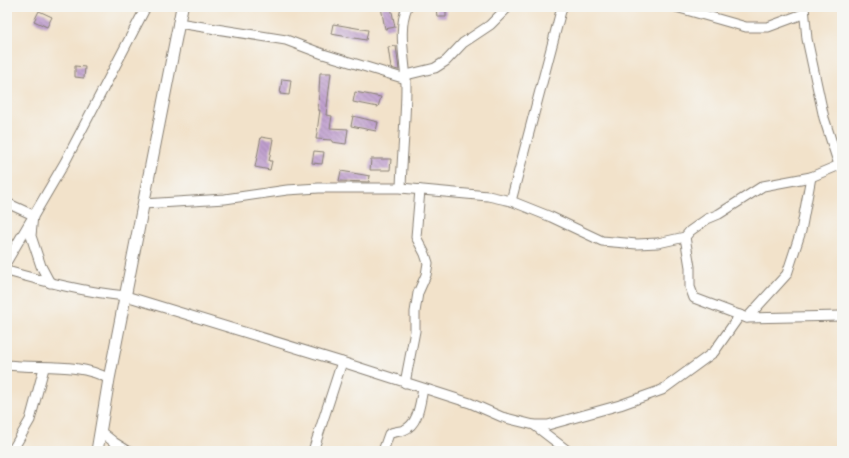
<svg xmlns="http://www.w3.org/2000/svg" width="849" height="458" font-family="'Indie Flower',sans-serif">
  <style>
    .building { fill: url(#building-back-hatch) }
    .lines { fill: none; stroke-linecap: round; stroke-linejoin: round }
    .minor-casing { stroke: #877f73; stroke-width: 11 }
    .major-casing { stroke: #877f73; stroke-width: 13 }
    .minor { stroke: #fff; stroke-width: 9 }
    .major { stroke: #fff; stroke-width: 11 }
  </style>
  <defs>
    <pattern id="building-back-hatch" width="6" height="6" patternUnits="userSpaceOnUse"><rect width="6" height="6" fill="#bf9fce"/><path d="M-1 5l2 2M0 0l6 6M5-1l2 2" fill="none" stroke="#9a81a6"/></pattern>
  </defs>
  <rect width="100%" height="100%" fill="#f6f6f2"/>
  <filter id="ink" filterUnits="userSpaceOnUse"><feTurbulence type="fractalNoise" baseFrequency=".025" numOctaves="2"/><feDisplacementMap in="SourceGraphic" scale="8" xChannelSelector="R" yChannelSelector="G"/><feConvolveMatrix kernelMatrix="1 2 1 2 8 2 1 2 1" color-interpolation-filters="sRGB"/></filter>
  <filter id="wash" filterUnits="userSpaceOnUse"><feTurbulence type="fractalNoise" baseFrequency=".012" numOctaves="4" result="noise"/><feDisplacementMap in="SourceGraphic" scale="16" xChannelSelector="R" yChannelSelector="G"/><feGaussianBlur stdDeviation="0.9" result="paint"/><feColorMatrix in="noise" values="0 0 0 0 0 0 0 0 0 0 0 0 0 0 0 0 0 1.4 0 .05"/><feComposite in="paint" operator="in"/></filter>
  <g filter="url(#wash)">
    <rect width="100%" height="100%" fill="#f2e2ca"/>
    <g id="blocks">
      <g class="building">
        <polygon points="381,7 391,7 395,27 385,29"/>
        <polygon points="436,7 446,7 446,17 437,17"/>
        <polygon points="39,11 52,17 47,27 34,21"/>
        <polygon points="333,24 368,30 366,40 331,34"/>
        <polygon points="396,46 399,70 398,70 391,68 388,47"/>
        <polygon points="75,66 85,67 84,78 75,77"/>
        <polygon points="320,73 331,73 326,115 332,116 330,128 348,129 346,144 332,142 332,140 316,139 320,110 318,110"/>
        <polygon points="282,79 291,80 289,95 280,94"/>
        <polygon points="355,92 381,97 378,107 353,102"/>
        <polygon points="353,116 378,122 376,131 351,126"/>
        <polygon points="261,137 273,139 269,161 272,161 270,170 255,167"/>
        <polygon points="314,151 324,152 322,164 312,163"/>
        <polygon points="371,159 391,159 390,170 370,170"/>
        <polygon points="341,171 370,176 369,182 339,181"/>
      </g>
    </g>
  </g>
  <g filter="url(#ink)">
    <use href="#blocks" fill-opacity="0" stroke="#877f73" stroke-width="1"/>
    <g class="lines">
      <g class="minor-casing">
        <g id="minor">
          <polyline points="676,7 746,27 768,27 803,14"/>
          <polyline points="804,7 807,39 824,118 839,165 842,167"/>
          <polyline points="178,23 286,40 323,54 406,79"/>
          <polyline points="406,75 435,68 446,61 463,43 490,25 508,7"/>
          <polyline points="811,177 842,164"/>
          <path d="M 401,188 C 402,154 406,120 406,86 C 406,61 397,31 407,7"/>
          <polyline points="511,201 551,217 602,241 637,244 658,243 685,237 690,231 707,219 719,214 763,186 811,177 801,231 787,274 747,318"/>
          <polyline points="7,203 33,215 31,236 41,266 50,283"/>
          <polyline points="143,204 225,199 287,190 319,188 401,188 488,196 511,201 562,7"/>
          <polyline points="685,237 690,267 690,287 694,298 747,318 842,316"/>
          <polyline points="7,261 65,162 146,7"/>
          <path d="M 7,271 C 46,282 84,292 126,296 L 342,362 L 470,403 L 502,417 L 534,425 L 548,425 L 620,405 L 662,390 L 714,352 L 740,315"/>
          <path d="M 7,365 C 40,369 79,362 109,379"/>
          <polyline points="405,383 415,331 415,312 418,293 426,275 428,263 425,254 416,237 420,190"/>
          <polyline points="534,425 568,451"/>
          <polyline points="100,431 115,443 128,451"/>
          <polyline points="12,451 30,420 44,368"/>
          <polyline points="313,451 342,362"/>
          <path d="M 383,451 L 389,434 C 394,431 399,432 404,430 C 419,424 420,402 423,389"/>
        </g>
      </g>
      <g class="major-casing">
        <polyline id="major" points="97,451 109,379 182,7"/>
      </g>
      <use href="#minor" class="minor"/>
      <use href="#major" class="major"/>
    </g>
  </g>
  <rect width="849" height="458" fill="none" stroke="#f6f6f2" stroke-width="24"/>
</svg>
